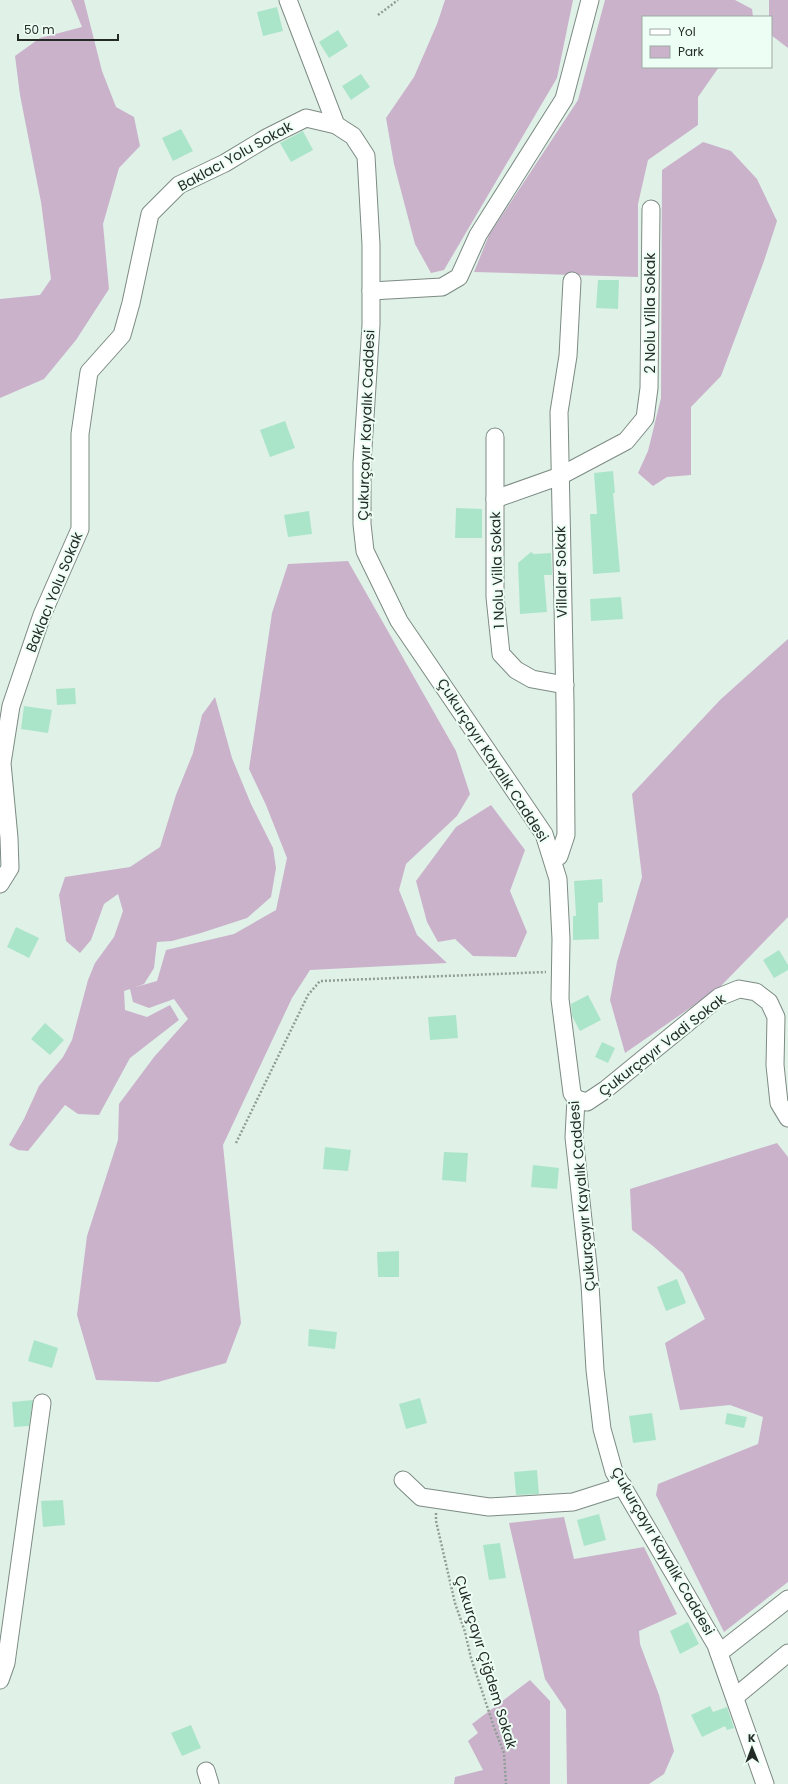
<svg xmlns="http://www.w3.org/2000/svg" width="788" height="1784" font-family="Poppins,sans-serif">
  <style>
    .green { fill: #cab2cb }
    .building { fill: #abe5c9 }
    .lines { fill: none; stroke-linecap: round; stroke-linejoin: round }
    .minor-casing { stroke: #7c8b83; stroke-width: 19 }
    .path { stroke: #909d96; stroke-width: 2.5; stroke-dasharray: 2 2; stroke-linecap: butt }
    .minor { stroke: #fff; stroke-width: 17 }
    .labels { text-anchor: middle; dominant-baseline: central; stroke-width: 4; stroke-linejoin: round; paint-order: stroke }
    .street-label { font-size: 14px; fill: #242b27; stroke: #edfef5 }
  </style>
  <rect width="100%" height="100%" fill="#e0f1e8"/>
  <g class="green">
    <polygon points="71,0 84,0 102,71 116,107 134,117 140,146 119,168 103,224 109,289 76,340 44,379 0,398 0,299 40,295 51,279 41,202 20,95 15,56 40,38 82,27"/>
    <polygon points="445,0 573,0 557,78 444,270 431,273 415,244 394,164 386,118 414,77 437,24"/>
    <polygon points="605,0 735,0 752,9 753,17 643,17 643,67 719,67 698,97 698,125 648,160 638,204 638,277 474,272 489,235 578,100"/>
    <polygon points="769,0 788,0 788,48 771,35 771,17 769,17"/>
    <polygon points="703,142 731,151 757,179 777,221 764,261 721,376 691,407 691,475 667,477 653,486 638,473 648,451 661,398 662,170"/>
    <polygon points="348,561 456,751 470,794 457,816 406,864 399,890 417,935 447,963 310,970 292,998 223,1145 241,1323 226,1363 158,1382 96,1380 77,1315 87,1236 118,1140 119,1104 154,1057 188,1019 174,999 149,1008 133,1002 130,989 124,991 125,1010 147,1017 170,1005 179,1020 130,1058 99,1115 78,1114 65,1105 28,1151 18,1150 9,1145 24,1119 39,1086 63,1057 72,1040 88,980 95,963 114,937 123,911 118,894 104,904 91,940 80,953 66,941 59,895 65,877 130,867 160,847 176,795 193,753 202,715 215,697 232,758 251,804 273,848 276,868 271,897 247,918 201,933 172,941 157,942 154,968 144,984 136,987 157,981 166,950 234,934 276,910 287,858 266,805 249,769 272,613 288,564"/>
    <polygon points="788,639 788,917 719,988 625,1053 610,1000 617,962 642,877 632,794 720,700"/>
    <polygon points="491,805 525,850 510,891 527,932 516,957 473,956 455,939 438,942 427,922 416,881 456,827"/>
    <polygon points="777,1143 788,1157 788,1582 724,1632 656,1495 658,1484 758,1444 763,1417 730,1405 680,1410 665,1343 705,1319 683,1273 653,1246 632,1230 630,1189"/>
    <polygon points="564,1517 574,1559 644,1547 677,1614 639,1631 640,1644 659,1695 674,1751 664,1774 649,1784 567,1784 566,1710 545,1679 509,1523"/>
    <polygon points="530,1680 550,1701 550,1784 454,1784 455,1777 483,1770 468,1741 478,1733 472,1724"/>
  </g>
  <g class="building">
    <polygon points="277,7 283,31 263,36 257,12"/>
    <polygon points="338,30 348,46 329,58 319,42"/>
    <polygon points="361,74 370,87 351,100 342,86"/>
    <polygon points="181,129 193,151 173,161 162,138"/>
    <polygon points="303,131 313,150 291,162 280,143"/>
    <polygon points="598,280 619,280 618,309 596,308"/>
    <polygon points="285,421 295,448 270,457 260,430"/>
    <polygon points="613,471 615,493 613,493 620,572 593,574 590,514 597,514 594,473"/>
    <polygon points="456,508 482,509 482,538 455,538"/>
    <polygon points="309,511 312,534 288,537 284,515"/>
    <polygon points="531,552 534,554 551,553 552,575 544,575 547,612 520,614 518,563"/>
    <polygon points="621,597 623,619 591,621 590,599"/>
    <polygon points="75,688 76,704 57,705 56,689"/>
    <polygon points="24,706 52,710 48,733 21,729"/>
    <polygon points="602,879 603,902 598,903 599,939 573,940 573,916 576,916 574,881"/>
    <polygon points="16,927 39,938 29,958 7,947"/>
    <polygon points="779,950 788,965 788,970 774,978 763,960"/>
    <polygon points="588,995 601,1020 580,1031 572,1016 571,1004"/>
    <polygon points="456,1015 458,1038 430,1040 428,1017"/>
    <polygon points="45,1023 64,1040 50,1055 31,1039"/>
    <polygon points="602,1042 615,1048 608,1063 595,1057"/>
    <polygon points="325,1147 351,1150 348,1171 323,1169"/>
    <polygon points="444,1152 468,1153 466,1182 442,1180"/>
    <polygon points="533,1165 559,1168 557,1189 531,1187"/>
    <polygon points="399,1251 399,1277 378,1277 377,1252"/>
    <polygon points="677,1279 686,1303 666,1311 657,1287"/>
    <polygon points="309,1329 337,1332 335,1349 308,1346"/>
    <polygon points="34,1340 58,1348 52,1368 28,1361"/>
    <polygon points="420,1398 427,1423 406,1429 399,1404"/>
    <polygon points="33,1400 29,1426 14,1427 12,1402"/>
    <polygon points="652,1413 656,1440 633,1443 629,1416"/>
    <polygon points="727,1413 747,1417 744,1428 725,1424"/>
    <polygon points="537,1470 539,1494 516,1495 514,1472"/>
    <polygon points="63,1500 65,1525 43,1527 41,1501"/>
    <polygon points="599,1514 606,1540 584,1546 577,1520"/>
    <polygon points="500,1543 506,1578 489,1580 483,1545"/>
    <polygon points="688,1622 699,1644 680,1654 670,1631"/>
    <polygon points="710,1706 713,1712 727,1707 734,1728 727,1730 725,1726 702,1737 691,1715"/>
    <polygon points="191,1725 201,1748 182,1756 171,1733"/>
  </g>
  <g class="lines">
    <g class="minor-casing">
      <g id="minor">
        <polyline points="288,0 336,125 353,136 366,156 371,245 371,325 362,463 362,524 365,551 399,621 544,834 558,879 561,939 560,999 572,1093 576,1099 574,1137 590,1284 595,1370 602,1429 614,1472 716,1645 765,1784"/>
        <polyline points="371,291 442,287 459,277 478,235 564,99 590,0"/>
        <polyline points="495,437 495,597 501,654 516,670 532,679 565,685"/>
        <polyline points="495,499 560,476 626,441 645,418 649,388 651,209"/>
        <polyline points="552,856 559,856 566,835 565,703 559,412 568,356 572,281"/>
        <polyline points="0,884 10,868 9,838 2,763 11,706 42,615 80,529 80,434 89,372 122,335 131,303 150,214 179,185 225,163 268,137 306,118 336,125"/>
        <polyline points="576,1099 587,1102 605,1090 719,997 739,989 756,992 769,1002 776,1017 775,1065 779,1103 788,1118"/>
        <polyline points="403,1480 421,1497 489,1507 573,1502 623,1486"/>
        <polyline points="719,1653 788,1599"/>
        <polyline points="0,1680 6,1663 42,1403"/>
        <polyline points="735,1697 788,1653"/>
        <polyline points="206,1771 210,1784"/>
      </g>
    </g>
    <g class="path">
      <polyline points="378,15 398,0"/>
      <polyline points="236,1143 308,995 320,981 546,972"/>
      <polyline points="436,1513 436,1521 455,1603 465,1632 471,1658 494,1727 504,1753 506,1784"/>
    </g>
    <use href="#minor" class="minor"/>
  </g>
  <g class="labels">
    <g class="street-label">
      <text transform="translate(235 156) rotate(-29)">Baklacı Yolu Sokak</text>
      <text transform="translate(650 313) rotate(-90)">2 Nolu Villa Sokak</text>
      <text transform="translate(366 425) rotate(-88)">Çukurçayır Kayalık Caddesi</text>
      <text transform="translate(497 570) rotate(-92)">1 Nolu Villa Sokak</text>
      <text transform="translate(561 572) rotate(-91)">Villalar Sokak</text>
      <text transform="translate(54 592) rotate(-68)">Baklacı Yolu Sokak</text>
      <text transform="translate(493 760) rotate(57)">Çukurçayır Kayalık Caddesi</text>
      <text transform="translate(662 1045) rotate(-38)">Çukurçayır Vadi Sokak</text>
      <text transform="translate(582 1196) rotate(-95)">Çukurçayır Kayalık Caddesi</text>
      <text transform="translate(663 1551) rotate(60)">Çukurçayır Kayalık Caddesi</text>
      <text transform="translate(486 1662) rotate(73)">Çukurçayır Çiğdem Sokak</text>
    </g>
  </g>
  <rect x="642" y="16" width="130" height="52" fill="#edfef5" stroke="#9daaa3"/>
  <rect x="650" y="29" width="20" height="6" fill="#ffffff" stroke="#9daaa3"/>
  <text x="678" y="36" font-size="12" fill="#242b27">Yol</text>
  <rect x="650" y="46" width="20" height="12" fill="#cab2cb" stroke="#9daaa3"/>
  <text x="678" y="56" font-size="12" fill="#242b27">Park</text>
  <g transform="translate(752 1748) rotate(359)" stroke="#edfef5" stroke-width="3" paint-order="stroke">
  <path d="M0-3L7 15L0 10L-7 15Z" fill="#242b27"/>
  <text y="-6" font-size="11" font-weight="bold" text-anchor="middle" fill="#242b27">K</text>
  </g>
  <path d="M18 34v6h100v-6" fill="none" stroke="#242b27" stroke-width="2"/>
  <text x="24" y="34" font-size="12" fill="#242b27" stroke="#edfef5" stroke-width="3" paint-order="stroke">50 m</text>
</svg>
